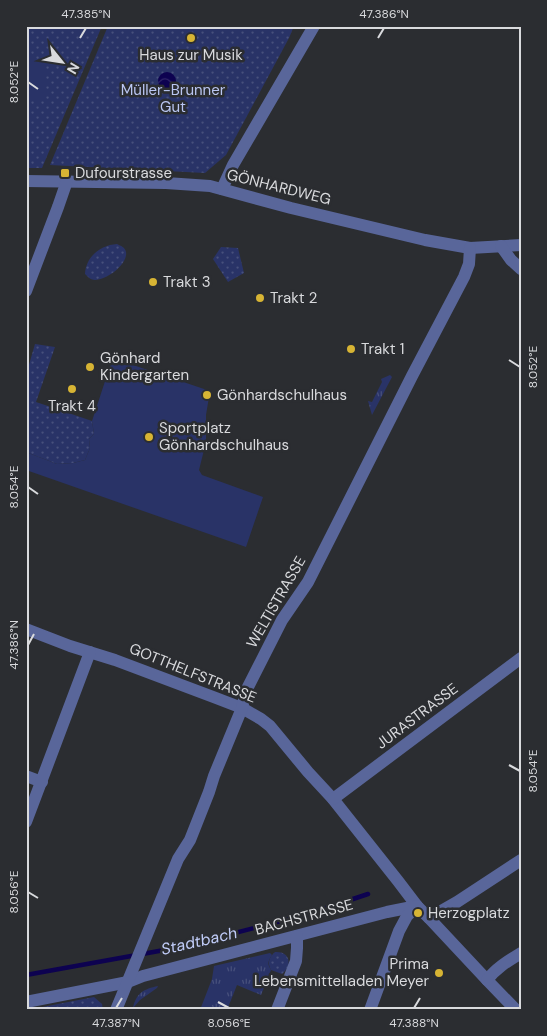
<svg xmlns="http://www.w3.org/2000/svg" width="547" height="1036" font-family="'DM Sans',sans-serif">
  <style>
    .grass { fill: url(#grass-tufts) }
    .park { fill: url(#park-dots) }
    .pitch { fill: #293367 }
    .water { fill: url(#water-waves) }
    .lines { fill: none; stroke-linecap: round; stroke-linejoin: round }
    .stream { stroke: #0d0250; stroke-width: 4.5 }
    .minor { stroke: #59669a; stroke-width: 12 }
    .ticks { fill: none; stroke: #d9dadd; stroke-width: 2 }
    .poi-dot { fill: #d7b434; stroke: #2b2d31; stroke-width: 2 }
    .labels { text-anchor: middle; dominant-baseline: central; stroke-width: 5; stroke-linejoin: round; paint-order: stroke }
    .poi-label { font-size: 15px; fill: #d9dadd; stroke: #2b2d31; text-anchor: start }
    .park-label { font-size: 15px; fill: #bac6f2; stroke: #2b2d31 }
    .street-label { font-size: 15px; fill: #d9dadd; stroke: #2b2d31 }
    .water-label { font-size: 16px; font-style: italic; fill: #c0ccf8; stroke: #2b2d31 }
    .neatline { fill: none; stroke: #d9dadd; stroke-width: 2 }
    .ticks-label { font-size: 12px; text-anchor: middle; fill: #d9dadd }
  </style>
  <defs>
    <pattern id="grass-tufts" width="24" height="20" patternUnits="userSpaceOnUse" patternTransform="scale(1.25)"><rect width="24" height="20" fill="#293367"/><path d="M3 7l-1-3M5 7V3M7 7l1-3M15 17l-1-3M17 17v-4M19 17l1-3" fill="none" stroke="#47507c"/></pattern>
    <pattern id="park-dots" width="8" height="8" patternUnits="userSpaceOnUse" patternTransform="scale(1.25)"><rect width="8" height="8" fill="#293367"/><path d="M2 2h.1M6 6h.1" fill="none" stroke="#47507c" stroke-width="1.8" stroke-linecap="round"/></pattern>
    <pattern id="water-waves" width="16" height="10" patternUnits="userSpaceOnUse" patternTransform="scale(1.25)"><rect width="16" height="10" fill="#0d0250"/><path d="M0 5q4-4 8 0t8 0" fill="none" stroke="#302669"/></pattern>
  </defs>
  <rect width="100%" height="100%" fill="#2b2d31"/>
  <g class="grass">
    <polygon points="390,375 392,377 372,415 368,401 372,402 382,382 381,379"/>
    <path d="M 270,953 L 272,955 C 268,961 267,964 271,970 L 261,995 L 237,985 L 227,1010 L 200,1010 L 212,979 L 214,966 Z"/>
    <path d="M 158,986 L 157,988 L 140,1000 L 133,1008 C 136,993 144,989 158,986 Z"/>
  </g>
  <g class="park">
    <polygon points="26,26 102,26 42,168 26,168"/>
    <polygon points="108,26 294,26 289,38 226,155 205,173 50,165"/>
    <path d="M 117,244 C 121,246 125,247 126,252 C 128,264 107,280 95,280 C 91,280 88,277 85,274 C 86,256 101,245 117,244 Z"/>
    <polygon points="221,247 238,248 244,273 228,282 213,259"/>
    <polygon points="35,344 55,347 36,402 92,421 94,434 89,439 90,448 85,460 73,463 57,464 26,452 26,375"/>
    <path d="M 275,952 C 290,951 293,965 282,974 L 271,970 C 267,963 269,957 275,952 Z"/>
    <polygon points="94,997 102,1004 103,1010 27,1010"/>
  </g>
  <g class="pitch">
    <rect x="26" y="61" width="19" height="40"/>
    <polygon points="113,362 136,366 210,391 206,415 206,442 199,470 202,475 263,497 246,547 26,470 26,452 57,464 73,463 85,460 90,448 89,439 94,434 92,421 110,366"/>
  </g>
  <circle class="water" cx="167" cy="81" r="9"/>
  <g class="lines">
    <polyline class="stream" points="26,975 181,947 308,914 368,894"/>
    <g class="minor">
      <polyline points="26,181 166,183 210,186 291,208 425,240 470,248 521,245"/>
      <polyline points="222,189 233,165 314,26"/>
      <polyline points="501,246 511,260 521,269"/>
      <polyline points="26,291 58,207 67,181"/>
      <polyline points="26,629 70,646 115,660 216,698 242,708 261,719 270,726 308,772 333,799 398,881 417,906 429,918 487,980 516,1010"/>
      <polyline points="26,776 42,782"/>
      <polyline points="333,799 521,658"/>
      <polyline points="26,822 90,652"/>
      <polyline points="429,918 457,902 521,860"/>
      <path d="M 487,980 C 496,968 508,961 521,953"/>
      <polyline points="26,1002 128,982 143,976 387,912 417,906"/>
      <polyline points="116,1010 178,859 190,840 209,792 214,776 242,708 245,695 248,687 282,620 308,582 412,376 464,277 469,264 470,248"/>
      <polyline points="277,1010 296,961 297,948 297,936"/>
      <polyline points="370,1010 399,931 407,916 417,906"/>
    </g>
  </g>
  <path class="ticks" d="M 80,38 L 86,28M 378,38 L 384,28M 28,82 L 38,89M 509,360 L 520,367M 28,487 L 38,494M 28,645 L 34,634M 509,765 L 520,771M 28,892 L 38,898M 218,1002 L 229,1008M 116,1008 L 122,998M 414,1008 L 420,998"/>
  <g class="poi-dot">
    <circle cx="191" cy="38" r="5"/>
    <rect x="60" y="168" width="10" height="10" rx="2.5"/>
    <circle cx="153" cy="282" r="5"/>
    <circle cx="260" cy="298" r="5"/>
    <circle cx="351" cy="349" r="5"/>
    <circle cx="90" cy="367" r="5"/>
    <circle cx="72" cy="389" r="5"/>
    <circle cx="207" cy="395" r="5"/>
    <circle cx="149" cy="437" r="5"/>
    <circle cx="418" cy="913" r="5"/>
    <circle cx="439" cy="973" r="5"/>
  </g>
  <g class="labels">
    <g class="poi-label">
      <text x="191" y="55" text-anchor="middle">Haus zur Musik</text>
      <text x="75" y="173">Dufourstrasse</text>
      <text x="163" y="282">Trakt 3</text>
      <text x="270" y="298">Trakt 2</text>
      <text x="361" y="349">Trakt 1</text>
      <text x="100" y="358">Gönhard<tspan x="100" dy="17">Kindergarten</tspan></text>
      <text x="217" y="395">Gönhardschulhaus</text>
      <text x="72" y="406" text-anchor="middle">Trakt 4</text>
      <text x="159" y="428">Sportplatz<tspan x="159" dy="17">Gönhardschulhaus</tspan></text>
      <text x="428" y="913">Herzogplatz</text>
      <text x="429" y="964" text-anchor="end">Prima<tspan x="429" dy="17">Lebensmittelladen Meyer</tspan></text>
    </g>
    <g class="park-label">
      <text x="173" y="90">Müller-Brunner<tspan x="173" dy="17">Gut</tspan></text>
    </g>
    <g class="street-label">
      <text transform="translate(279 187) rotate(14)">GÖNHARDWEG</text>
      <text transform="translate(276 602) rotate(-60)">WELTISTRASSE</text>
      <text transform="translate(193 673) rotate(22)">GOTTHELFSTRASSE</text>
      <text transform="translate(417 716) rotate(-37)">JURASTRASSE</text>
      <text transform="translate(304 917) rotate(-15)">BACHSTRASSE</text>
    </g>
    <g class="water-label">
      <text transform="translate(199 941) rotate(-13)">Stadtbach</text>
    </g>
  </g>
  <rect width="547" height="1036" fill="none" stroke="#2b2d31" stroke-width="55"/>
  <g transform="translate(62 62) rotate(120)" stroke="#2b2d31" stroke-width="4" paint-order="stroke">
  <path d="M0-4L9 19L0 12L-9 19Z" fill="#d9dadd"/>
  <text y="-8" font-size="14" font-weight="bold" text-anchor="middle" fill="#d9dadd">N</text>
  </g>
  <rect x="28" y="28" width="492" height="980" class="neatline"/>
  <g class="ticks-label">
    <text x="86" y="18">47.385°N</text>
    <text x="384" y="18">47.386°N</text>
    <text transform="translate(14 82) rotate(-90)" y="4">8.052°E</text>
    <text transform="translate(533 367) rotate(-90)" y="4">8.052°E</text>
    <text transform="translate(14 487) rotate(-90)" y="4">8.054°E</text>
    <text transform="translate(14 645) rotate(-90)" y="4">47.386°N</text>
    <text transform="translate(533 771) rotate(-90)" y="4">8.054°E</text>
    <text transform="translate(14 892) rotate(-90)" y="4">8.056°E</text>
    <text x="116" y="1027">47.387°N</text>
    <text x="229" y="1027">8.056°E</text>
    <text x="414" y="1027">47.388°N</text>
  </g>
</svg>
